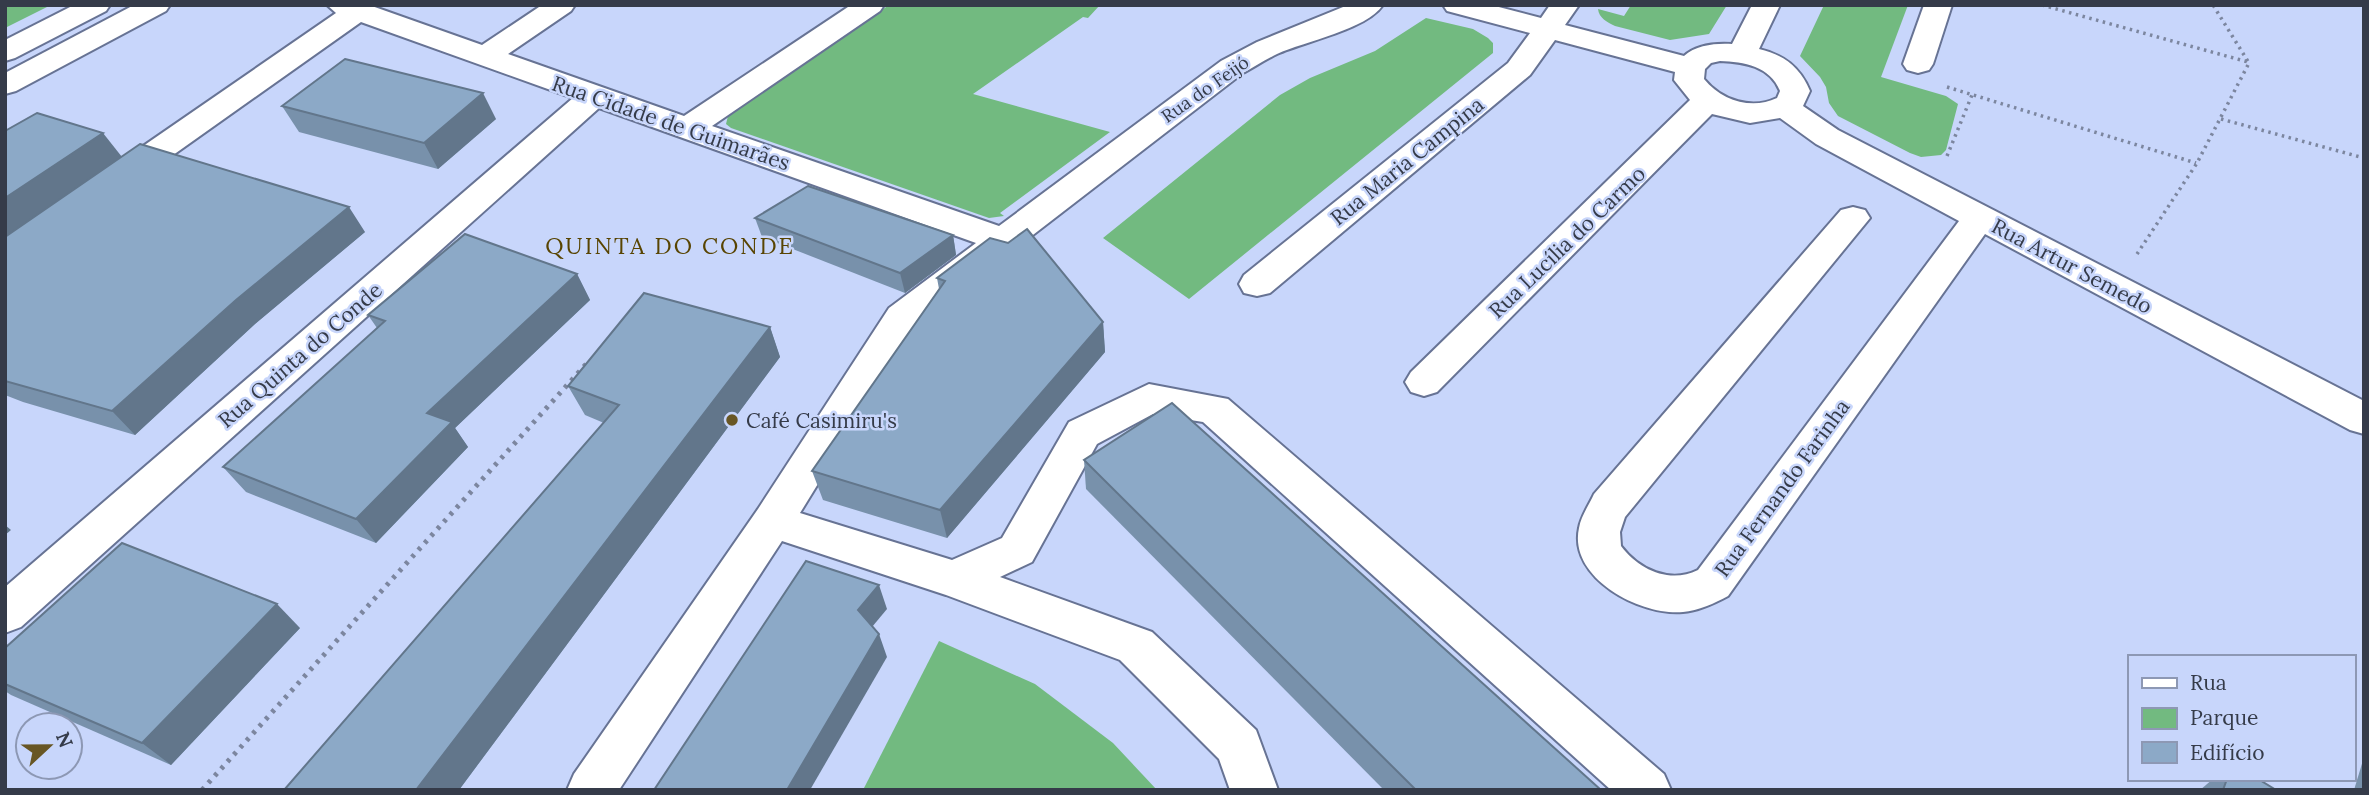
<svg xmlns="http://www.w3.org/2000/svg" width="2369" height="795" font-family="Lora,serif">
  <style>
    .green { fill: #72ba80 }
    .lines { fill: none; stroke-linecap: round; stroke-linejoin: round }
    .street-casing { stroke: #677394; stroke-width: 4 }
    .primary-casing { stroke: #677394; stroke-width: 4 }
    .path-far1 { stroke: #7c869f; stroke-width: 3.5; stroke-dasharray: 2.5 4.5; stroke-linecap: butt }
    .path { stroke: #7c869f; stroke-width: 5; stroke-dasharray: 3.5 6; stroke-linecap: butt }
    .street { fill: #fff; fill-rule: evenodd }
    .primary { fill: #fff; fill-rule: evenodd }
    .wall { fill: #7891ab }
    .shaded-wall { fill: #62768b }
    .building { fill: #8ca9c7; stroke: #62768b; stroke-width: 2 }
    .poi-dot { fill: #685624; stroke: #c8d6fb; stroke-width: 2.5 }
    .labels { text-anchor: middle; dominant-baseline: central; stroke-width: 5; stroke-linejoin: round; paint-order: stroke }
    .far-street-label { font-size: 18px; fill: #353b49; stroke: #c8d6fb }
    .street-label { font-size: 21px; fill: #353b49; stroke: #c8d6fb }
    .poi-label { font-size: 21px; fill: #353b49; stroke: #c8d6fb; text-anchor: start }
    .neighbourhood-label { font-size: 23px; letter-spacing: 2px; fill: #584402; stroke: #c8d6fb }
  </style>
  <rect width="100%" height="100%" fill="#c8d6fb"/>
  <g class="green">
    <polygon points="5,5 51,5 5,28"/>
    <polygon points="889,5 1100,5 1088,18 1083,17 973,94 1110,132 1000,213 1004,216 989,218 731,128 726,124 728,116"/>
    <path d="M 1631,5 L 1727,5 L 1709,34 L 1670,40 L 1615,26 C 1607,22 1599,18 1598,9 L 1624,16 Z"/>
    <polygon points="1824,5 1908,5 1881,77 1946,96 1958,104 1946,150 1941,155 1921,157 1910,153 1838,116 1829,103 1826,87 1820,77 1800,56"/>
    <polygon points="1426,18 1473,29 1488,38 1493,43 1493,53 1189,299 1103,238 1280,95 1310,78 1375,51"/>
    <polygon points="939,641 1035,684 1113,743 1157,790 863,790"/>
  </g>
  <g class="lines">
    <g class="street-casing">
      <g id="street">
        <path d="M 327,5 L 369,5 L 482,45 L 542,5 L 575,5 L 571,11 L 508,54 L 684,116 L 851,5 L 884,5 L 880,11 L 712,126 L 999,226 L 1221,61 L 1257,42 L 1348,5 L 1383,5 C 1366,30 1305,41 1277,54 C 1265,60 1254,67 1243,73 L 915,326 L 800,513 L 952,560 L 1002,538 L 1069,422 L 1149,384 L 1228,399 L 1664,774 L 1671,790 L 1611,790 L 1203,422 L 1153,414 L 1097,444 L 1032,562 L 1000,577 L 1152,632 L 1256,730 L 1278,790 L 1230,790 L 1219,759 L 1120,660 L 946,595 L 782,541 L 619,790 L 567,790 L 574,774 L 758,509 L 889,308 L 976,243 L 599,108 L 21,627 L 5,633 L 5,587 L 573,98 L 361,22 L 128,187 L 116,191 L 104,187 L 100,180 L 104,173 L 336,13 Z"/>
        <path d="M 1443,5 L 1491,5 L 1541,18 L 1550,5 L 1579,5 L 1565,25 L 1684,56 C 1696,45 1716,43 1732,44 L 1752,5 L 1780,5 L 1759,49 C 1784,55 1800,67 1810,91 L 1803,106 L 1838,130 L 2364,401 L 2364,434 L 2350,430 L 1985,234 L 1728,596 C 1715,603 1698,611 1683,612 C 1641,616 1568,578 1579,528 C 1581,516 1589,505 1594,494 L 1841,210 L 1853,207 L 1865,210 L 1870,218 L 1625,517 L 1620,532 L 1621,546 C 1639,570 1670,584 1698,570 L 1959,221 L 1816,144 L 1780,118 L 1750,123 L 1712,114 L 1437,392 L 1424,396 L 1411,392 L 1405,382 L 1411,372 L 1690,100 L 1674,80 L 1675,72 L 1555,40 L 1530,75 L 1270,293 L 1257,296 L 1244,293 L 1239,284 L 1244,275 L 1508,63 L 1530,33 L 1447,11 ZM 1720,61 C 1744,62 1770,66 1780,91 L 1777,98 C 1752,110 1722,101 1704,79 L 1705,69 L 1711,63 Z"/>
        <polygon points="1924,5 1952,5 1933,64 1929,70 1918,73 1907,70 1903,64"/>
      </g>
    </g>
    <g class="primary-casing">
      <g id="primary">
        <polygon points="74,5 110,5 106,11 15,58 5,61 5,40"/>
        <polygon points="134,5 170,5 166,11 16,91 5,94 5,73"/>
      </g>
    </g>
    <g class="path-far1">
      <polyline points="2042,5 2248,62"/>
      <polyline points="1947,87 2196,163"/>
      <polyline points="2221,119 2364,158"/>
      <polyline points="1947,156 1972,95"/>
      <polyline points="2137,254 2197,163 2249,63 2213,5"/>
    </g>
    <polyline class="path" points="202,790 588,362"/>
    <use href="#street" class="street"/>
    <use href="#primary" class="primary"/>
  </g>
  <g class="wall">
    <polygon points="282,106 496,119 438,169 299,132"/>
    <polygon points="5,131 122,157 365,232 255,324 135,435 23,402 5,395"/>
    <polygon points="755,218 953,235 956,255 905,293 762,237"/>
    <polygon points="577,274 590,300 455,428 468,447 376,543 246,492 223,467 377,328 368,315"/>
    <polygon points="937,278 1103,322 1105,352 947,538 823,500 812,471 939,289"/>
    <polygon points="770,327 780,357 459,790 284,790 604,423 585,415 568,386"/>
    <polygon points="1084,460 1601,790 1384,790 1086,489"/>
    <polygon points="300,628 171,765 11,695 5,691 5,648"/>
    <polygon points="2364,757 2364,790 2354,790"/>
    <polygon points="2213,779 2258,779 2223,790 2200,790"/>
  </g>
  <g class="shaded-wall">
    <polygon points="483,93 496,119 438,169 424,143"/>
    <polygon points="103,133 122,157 5,238 5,198"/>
    <polygon points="349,207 365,232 255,324 135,435 112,411 236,300"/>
    <polygon points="953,235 956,255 905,293 900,273"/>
    <polygon points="577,274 590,300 455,428 468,447 376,543 356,519 427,413"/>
    <polygon points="1103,322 1105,352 947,538 940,510"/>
    <polygon points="770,327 780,357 459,790 416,790"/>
    <polygon points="5,525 11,530 5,535"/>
    <polygon points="879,585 887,609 867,633 858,610"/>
    <polygon points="277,604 300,628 171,765 142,743"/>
    <polygon points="879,634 887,657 810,790 787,790"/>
  </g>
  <g class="building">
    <polygon points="345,59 483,93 424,143 282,106"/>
    <polygon points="37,113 103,133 5,198 5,131"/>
    <polygon points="140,144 349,207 236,300 112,411 5,381 5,237"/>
    <polygon points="808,186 953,235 900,273 755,218"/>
    <polygon points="1027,229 1103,322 940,510 812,471 945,281 937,278 990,238 1008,243"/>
    <polygon points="465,234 577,274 427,413 452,422 356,519 223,467 385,321 368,315"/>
    <polygon points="644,293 770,327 416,790 284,790 619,405 568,386"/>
    <polygon points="1172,403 1601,790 1416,790 1084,460"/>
    <polygon points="122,543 277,604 142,743 5,684 5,648"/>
    <polygon points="806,561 879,585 858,610 879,634 787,790 654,790"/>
    <polygon points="2227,779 2258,779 2276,790 2223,790"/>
  </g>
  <circle class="poi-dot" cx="732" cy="420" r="7"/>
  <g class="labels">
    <g class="far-street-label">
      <text transform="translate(1205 89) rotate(-35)">Rua do Feijó</text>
    </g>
    <g class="street-label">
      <text transform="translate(671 123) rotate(19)">Rua Cidade de Guimarães</text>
      <text transform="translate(1407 161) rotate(-39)">Rua Maria Campina</text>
      <text transform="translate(1567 242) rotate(-44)">Rua Lucília do Carmo</text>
      <text transform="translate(2072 266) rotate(28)">Rua Artur Semedo</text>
      <text transform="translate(300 355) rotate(-41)">Rua Quinta do Conde</text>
      <text transform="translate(1782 488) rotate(-54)">Rua Fernando Farinha</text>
    </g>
    <g class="poi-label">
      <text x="746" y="420">Café Casimiru's</text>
    </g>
    <g class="neighbourhood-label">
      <text x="670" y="245">QUINTA DO CONDE</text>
    </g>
  </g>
  <rect width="2369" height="795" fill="none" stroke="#353b49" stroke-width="14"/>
  <rect x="2128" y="655" width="228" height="126" fill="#c8d6fb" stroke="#8d98b4" stroke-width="2"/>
  <rect x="2142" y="678" width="35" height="10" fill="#ffffff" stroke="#8d98b4" stroke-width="2"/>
  <text x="2190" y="690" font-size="21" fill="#353b49">Rua</text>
  <rect x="2142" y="708" width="35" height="21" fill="#72ba80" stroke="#8d98b4" stroke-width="2"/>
  <text x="2190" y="725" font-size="21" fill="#353b49">Parque</text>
  <rect x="2142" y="742" width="35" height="21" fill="#8ca9c7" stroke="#8d98b4" stroke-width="2"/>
  <text x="2190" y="760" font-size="21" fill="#353b49">Edifício</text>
  <g transform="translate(49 746) rotate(68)"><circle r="33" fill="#c8d6fb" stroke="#8d98b4" stroke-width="2"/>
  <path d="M0-5L12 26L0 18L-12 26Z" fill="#685624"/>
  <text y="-10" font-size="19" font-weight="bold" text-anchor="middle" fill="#353b49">N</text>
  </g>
</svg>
